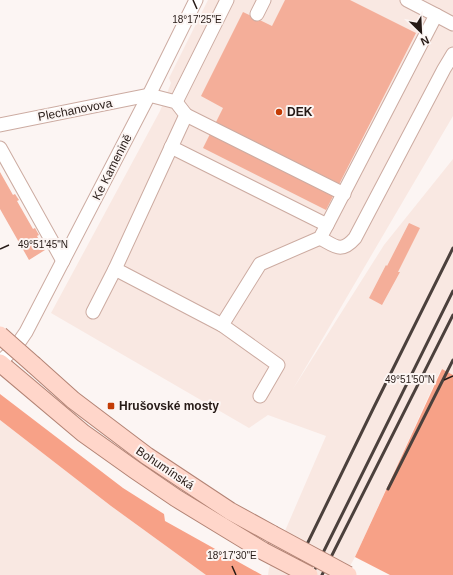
<svg xmlns="http://www.w3.org/2000/svg" width="453" height="575" font-family="Arial,sans-serif">
  <style>
    .built { fill: #f9e8e2 }
    .forest { fill: #f7a187 }
    .building { fill: #f4ae99 }
    .lines { fill: none; stroke-linecap: round; stroke-linejoin: round }
    .minor-casing { stroke: #ccaba1; stroke-width: 15 }
    .major-casing { stroke: #b38374; stroke-width: 19 }
    .minor { stroke: #fff; stroke-width: 13 }
    .major { stroke: #ffd6ca; stroke-width: 17 }
    .rail { stroke: #4b403c; stroke-width: 3 }
    .major-bridge-casing { stroke: #b38374; stroke-width: 19; stroke-linecap: butt }
    .major-bridge { stroke: #ffd6ca; stroke-width: 17 }
    .ticks { fill: none; stroke: #261a16; stroke-width: 1.5 }
    .poi-dot { fill: #c33c05; stroke: #fcf5f3; stroke-width: 1.5 }
    .labels { text-anchor: middle; dominant-baseline: central; stroke-width: 4; stroke-linejoin: round; paint-order: stroke }
    .street-label { font-size: 12px; fill: #261a16; stroke: #fcf5f3 }
    .poi-label { font-size: 12px; font-weight: bold; fill: #261a16; stroke: #fcf5f3; text-anchor: start }
    .ticks-label { font-size: 10px; text-anchor: middle; fill: #261a16; stroke: #fcf5f3; stroke-width: 4; stroke-linejoin: round; paint-order: stroke }
  </style>
  <rect width="100%" height="100%" fill="#fcf5f3"/>
  <g class="built">
    <polygon points="208,0 453,0 453,116 293,389 384,245 453,159 453,375 441,369 355,557 345,575 268,575 269,568 326,436 268,415 249,428 51,313 160,111 171,83 169,78"/>
    <polygon points="0,420 111,506 206,575 0,575"/>
  </g>
  <g class="forest">
    <polygon points="442,369 453,375 453,575 390,575 355,557"/>
    <polygon points="0,394 123,488 164,514 165,521 262,575 206,575 111,506 0,420"/>
  </g>
  <g class="building">
    <polygon points="285,0 350,0 416,33 326,210 203,148 223,108 201,96 243,12 272,26"/>
    <polygon points="0,172 13,195 15,194 19,200 17,201 33,229 35,228 39,235 37,236 45,250 29,260 0,209"/>
    <polygon points="409,223 420,228 398,272 400,272 382,305 369,298 386,265 387,266"/>
  </g>
  <g class="lines">
    <g class="minor-casing">
      <g id="minor">
        <polyline points="257,14 264,0"/>
        <polyline points="436,15 453,24"/>
        <polyline points="176,102 227,0"/>
        <polyline points="186,115 344,194"/>
        <polyline points="0,125 149,95 176,102 186,115 115,269 93,312"/>
        <polyline points="171,147 327,225 436,15 407,0"/>
        <polyline points="0,148 63,261"/>
        <path d="M 320,238 C 335,246 341,254 355,238 L 444,69 L 453,54"/>
        <polyline points="115,269 222,325 260,264 320,238 327,225"/>
        <polyline points="222,325 278,365 260,396"/>
        <polyline points="0,362 15,348 26,332 149,95 196,0"/>
      </g>
    </g>
    <g class="major-casing">
      <g id="major">
        <polyline points="0,363 83,433 135,470 176,498 263,551"/>
        <polyline points="34,365 73,400 147,456 230,511 272,534"/>
      </g>
    </g>
    <use href="#minor" class="minor"/>
    <use href="#major" class="major"/>
    <g class="rail">
      <polyline points="388,489 453,360"/>
      <polyline points="292,575 374,407 453,248"/>
      <polyline points="312,575 453,291"/>
      <polyline points="322,575 453,315"/>
    </g>
    <g class="major-bridge-casing">
      <g id="major-bridge">
        <polyline points="0,335 34,365"/>
        <polyline points="272,534 348,575"/>
        <polyline points="263,551 309,575"/>
      </g>
    </g>
    <use href="#major-bridge" class="major-bridge"/>
  </g>
  <path class="ticks" d="M 193,0 L 197,9M 0,249 L 9,245M 444,380 L 453,376M 232,566 L 236,575"/>
  <g class="poi-dot">
    <circle cx="279" cy="112" r="4"/>
    <rect x="107" y="402" width="8" height="8" rx="2"/>
  </g>
  <g class="labels">
    <g class="street-label">
      <text transform="translate(75 110) rotate(-11)">Plechanovova</text>
      <text transform="translate(112 167) rotate(-63)">Ke Kamenině</text>
      <text transform="translate(165 468) rotate(34)">Bohumínská</text>
    </g>
    <g class="poi-label">
      <text x="287" y="112">DEK</text>
      <text x="119" y="406">Hrušovské mosty</text>
    </g>
  </g>
  <g class="ticks-label">
    <text x="197" y="23">18°17'25"E</text>
    <text x="43" y="248">49°51'45"N</text>
    <text x="410" y="383">49°51'50"N</text>
    <text x="232" y="559">18°17'30"E</text>
  </g>
  <g transform="translate(421 32) rotate(156)" stroke="#fcf5f3" stroke-width="3" paint-order="stroke">
  <path d="M0-3L7 15L0 10L-7 15Z" fill="#261a16"/>
  <text y="-6" font-size="11" font-weight="bold" text-anchor="middle" fill="#261a16">N</text>
  </g>
</svg>
